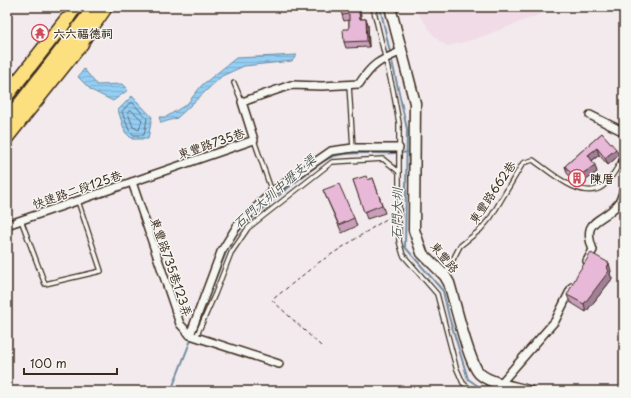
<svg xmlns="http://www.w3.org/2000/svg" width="631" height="398" font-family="'Playpen Sans','LXGW WenKai TC',sans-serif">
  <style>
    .built { fill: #f0dbe7 }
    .water { fill: url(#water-rules); stroke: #708c9e }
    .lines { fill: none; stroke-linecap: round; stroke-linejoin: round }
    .shore { stroke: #5f6c74; stroke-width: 1 }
    .stream { stroke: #708c9e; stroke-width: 2 }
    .lane-casing { stroke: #3b2a1e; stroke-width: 6 }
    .street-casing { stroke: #3b2a1e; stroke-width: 10 }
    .secondary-casing { stroke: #3b2a1e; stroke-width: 13 }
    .primary-casing { stroke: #3b2a1e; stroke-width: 14 }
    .highway-casing { stroke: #3b2a1e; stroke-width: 16 }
    .path { stroke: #3b2a1e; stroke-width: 1; stroke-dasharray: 4 3; stroke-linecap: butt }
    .lane { stroke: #f6f6f2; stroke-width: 3.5 }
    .street { stroke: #f6f6f2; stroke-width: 7 }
    .secondary { stroke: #f6f6f2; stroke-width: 10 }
    .primary { stroke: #fce080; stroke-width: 11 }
    .highway { stroke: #fce080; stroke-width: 13 }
    .wall { fill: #c89ebb; stroke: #3b2a1e }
    .shaded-wall { fill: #a28198; stroke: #3b2a1e }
    .building { fill: #e8b8d9; stroke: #3b2a1e }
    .labels { text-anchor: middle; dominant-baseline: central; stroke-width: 3; stroke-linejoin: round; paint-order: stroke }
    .poi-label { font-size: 12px; font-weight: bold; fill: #3b2a1e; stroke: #f6f6f2; text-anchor: start }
    .street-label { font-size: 12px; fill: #3b2a1e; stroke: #f6f6f2 }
    .water-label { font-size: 13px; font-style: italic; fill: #515354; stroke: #f6f6f2 }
  </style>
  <defs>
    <pattern id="water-rules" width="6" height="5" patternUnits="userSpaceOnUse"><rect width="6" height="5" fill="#94cef4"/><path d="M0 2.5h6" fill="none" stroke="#80b1d1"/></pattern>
  </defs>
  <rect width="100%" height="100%" fill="#f3eaed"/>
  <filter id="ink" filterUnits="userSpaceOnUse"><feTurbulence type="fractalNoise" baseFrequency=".025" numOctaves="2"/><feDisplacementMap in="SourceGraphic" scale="8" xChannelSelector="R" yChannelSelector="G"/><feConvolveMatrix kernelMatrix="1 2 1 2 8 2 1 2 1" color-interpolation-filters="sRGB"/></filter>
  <g filter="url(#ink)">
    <polygon class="built" points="414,7 552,7 536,16 475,39 448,46 439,41 431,32"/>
    <g class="water">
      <polygon points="297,55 292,61 244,66 222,76 177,118 161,123 159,117 166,117 187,104 202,85 236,58"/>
      <polygon points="84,69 97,85 122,84 128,90 113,101 91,90 78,77"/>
      <polygon points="132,96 152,117 148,139 132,139 125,132 118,110"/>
    </g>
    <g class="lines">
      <g class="shore">
        <polygon points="130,103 133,103 147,119 144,135 134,135 129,130 122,112"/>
        <polygon points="131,110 142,120 139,130 133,127 128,113"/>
      </g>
      <g class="stream">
        <polyline points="380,7 407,129 405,247 443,291 449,317 468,379 478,386 493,391"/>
        <polyline points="402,153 407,152"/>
        <path d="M 234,237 C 244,223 319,160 334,156 C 353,151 375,154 395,153"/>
        <polyline points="204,307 228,247"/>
        <polyline points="171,391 192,337"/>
      </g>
      <g class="lane-casing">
        <g id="lane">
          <polyline points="373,7 393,90 399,123 399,241 403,255 437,294 456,367 463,383 470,389 476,391"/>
          <polyline points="234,83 242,102"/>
          <polyline points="349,85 353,148"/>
          <polyline points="254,140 272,192"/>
          <polyline points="21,220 45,284 101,271 78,201"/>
          <path d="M 445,275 L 460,246 L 480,230 L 491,217 L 523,163 L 533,160 C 549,171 582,202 603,186 C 612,179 618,166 624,156"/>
          <polyline points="196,337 215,294 231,253 248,228 332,162 383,159 399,172"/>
        </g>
      </g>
      <g class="street-casing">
        <g id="street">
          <polyline points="590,115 624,132"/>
          <polyline points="132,182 180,324 190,335 279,364"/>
          <path d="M 7,225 L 254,140 L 242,102 L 291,85 L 322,86 L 359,84 C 373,63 379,61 402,51"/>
          <path d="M 587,261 L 593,250 C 581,218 601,224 618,204 C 621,200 622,194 624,190"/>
          <polyline points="190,335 221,252 237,226 272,192 331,151 353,148 399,148"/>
          <polyline points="501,383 555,321 572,287"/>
        </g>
      </g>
      <g class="secondary-casing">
        <path id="secondary" d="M 390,7 L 415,103 L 414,230 L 422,253 L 445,276 L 449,283 C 455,302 468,361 479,373 C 488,383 515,387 528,391"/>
      </g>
      <g class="primary-casing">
        <g id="primary">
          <polyline points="62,28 76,7"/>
          <polyline points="76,48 82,43 107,7"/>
        </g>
      </g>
      <g class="highway-casing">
        <g id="highway">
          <polyline points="7,95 66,20"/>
          <polyline points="7,121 95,7"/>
          <polyline points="7,137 82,43"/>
        </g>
      </g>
      <polyline class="path" points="321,346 272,300 318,263 394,214"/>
      <use href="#lane" class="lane"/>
      <use href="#street" class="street"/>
      <use href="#secondary" class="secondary"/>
      <use href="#primary" class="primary"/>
      <use href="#highway" class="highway"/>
    </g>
    <g class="wall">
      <polygon points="360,7 361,19 366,19 368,24 369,47 346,48 344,42 349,29 349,20 344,21 342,15"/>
      <polygon points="602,133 619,155 608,165 599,155 592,161 597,172 585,181 586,183 582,186 577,185 567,173 565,166"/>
      <polygon points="373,178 385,213 367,219 353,180 368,180"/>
      <polygon points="323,190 354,218 357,226 342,233"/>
      <polygon points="611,271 610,274 612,279 586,312 570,302 567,295"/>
    </g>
    <g class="shaded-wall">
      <polygon points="358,7 360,7 362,25 360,19"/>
      <polygon points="366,19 368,24 369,47 367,41"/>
      <polygon points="597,148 599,155 590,162 588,155"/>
      <polygon points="616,149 619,155 608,165 605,158"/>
      <polygon points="595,165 597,172 585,181 586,183 582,186 580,179 582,174"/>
      <polygon points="609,263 611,271 610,274 612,279 586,312 584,304 607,268"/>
    </g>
    <g class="building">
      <polygon points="341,7 358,7 360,19 366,19 367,41 344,42 343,29 349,29 349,14 342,15"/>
      <polygon points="602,133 616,149 605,158 597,148 588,155 595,165 582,174 584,176 580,179 575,178 565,166"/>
      <polygon points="366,176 368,180 373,178 382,205 364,212 353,180"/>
      <polygon points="339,184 354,218 339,225 323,190"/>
      <polygon points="591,253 609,263 607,268 609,271 584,304 567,295 578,273"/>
    </g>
  </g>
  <defs>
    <g id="temple-ring" transform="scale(0.9)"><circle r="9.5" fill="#f6f6f2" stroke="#d1495b" stroke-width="1.5"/><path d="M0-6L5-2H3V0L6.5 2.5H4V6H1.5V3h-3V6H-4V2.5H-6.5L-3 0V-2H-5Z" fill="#d1495b"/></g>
    <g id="building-ring" transform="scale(0.9)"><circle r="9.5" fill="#f6f6f2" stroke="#d1495b" stroke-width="1.5"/><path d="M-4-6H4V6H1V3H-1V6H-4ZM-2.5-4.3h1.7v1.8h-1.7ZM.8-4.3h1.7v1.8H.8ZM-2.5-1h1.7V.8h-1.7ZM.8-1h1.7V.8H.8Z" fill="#d1495b"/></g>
  </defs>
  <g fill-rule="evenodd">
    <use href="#temple-ring" x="40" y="33"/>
    <use href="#building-ring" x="577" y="178"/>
  </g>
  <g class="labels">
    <g class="poi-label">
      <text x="53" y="33">六六福德祠</text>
      <text x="590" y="178">陳厝</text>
    </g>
    <g class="street-label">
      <text transform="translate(211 143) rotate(-19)">東豐路735巷</text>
      <text transform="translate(77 189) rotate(-19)">快速路二段125巷</text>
      <text transform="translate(492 192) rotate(-56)">東豐路662巷</text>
      <text transform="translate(445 257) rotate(51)">東豐路</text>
      <text transform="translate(172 267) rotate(71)">東豐路735巷123弄</text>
    </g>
    <g class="water-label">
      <text transform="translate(274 191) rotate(-41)">石門大圳中壢支渠</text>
      <text transform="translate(396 214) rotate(-89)">石門大圳</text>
    </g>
  </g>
  <rect width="631" height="398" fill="none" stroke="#f6f6f2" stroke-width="24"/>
  <rect x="12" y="12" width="607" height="374" fill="none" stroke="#3b2a1e" stroke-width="1.5" filter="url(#ink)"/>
  <path d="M24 368v6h93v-6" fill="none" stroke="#3b2a1e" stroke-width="2"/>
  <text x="30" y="368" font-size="12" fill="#3b2a1e" stroke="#f6f6f2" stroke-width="3" paint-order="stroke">100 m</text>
</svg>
